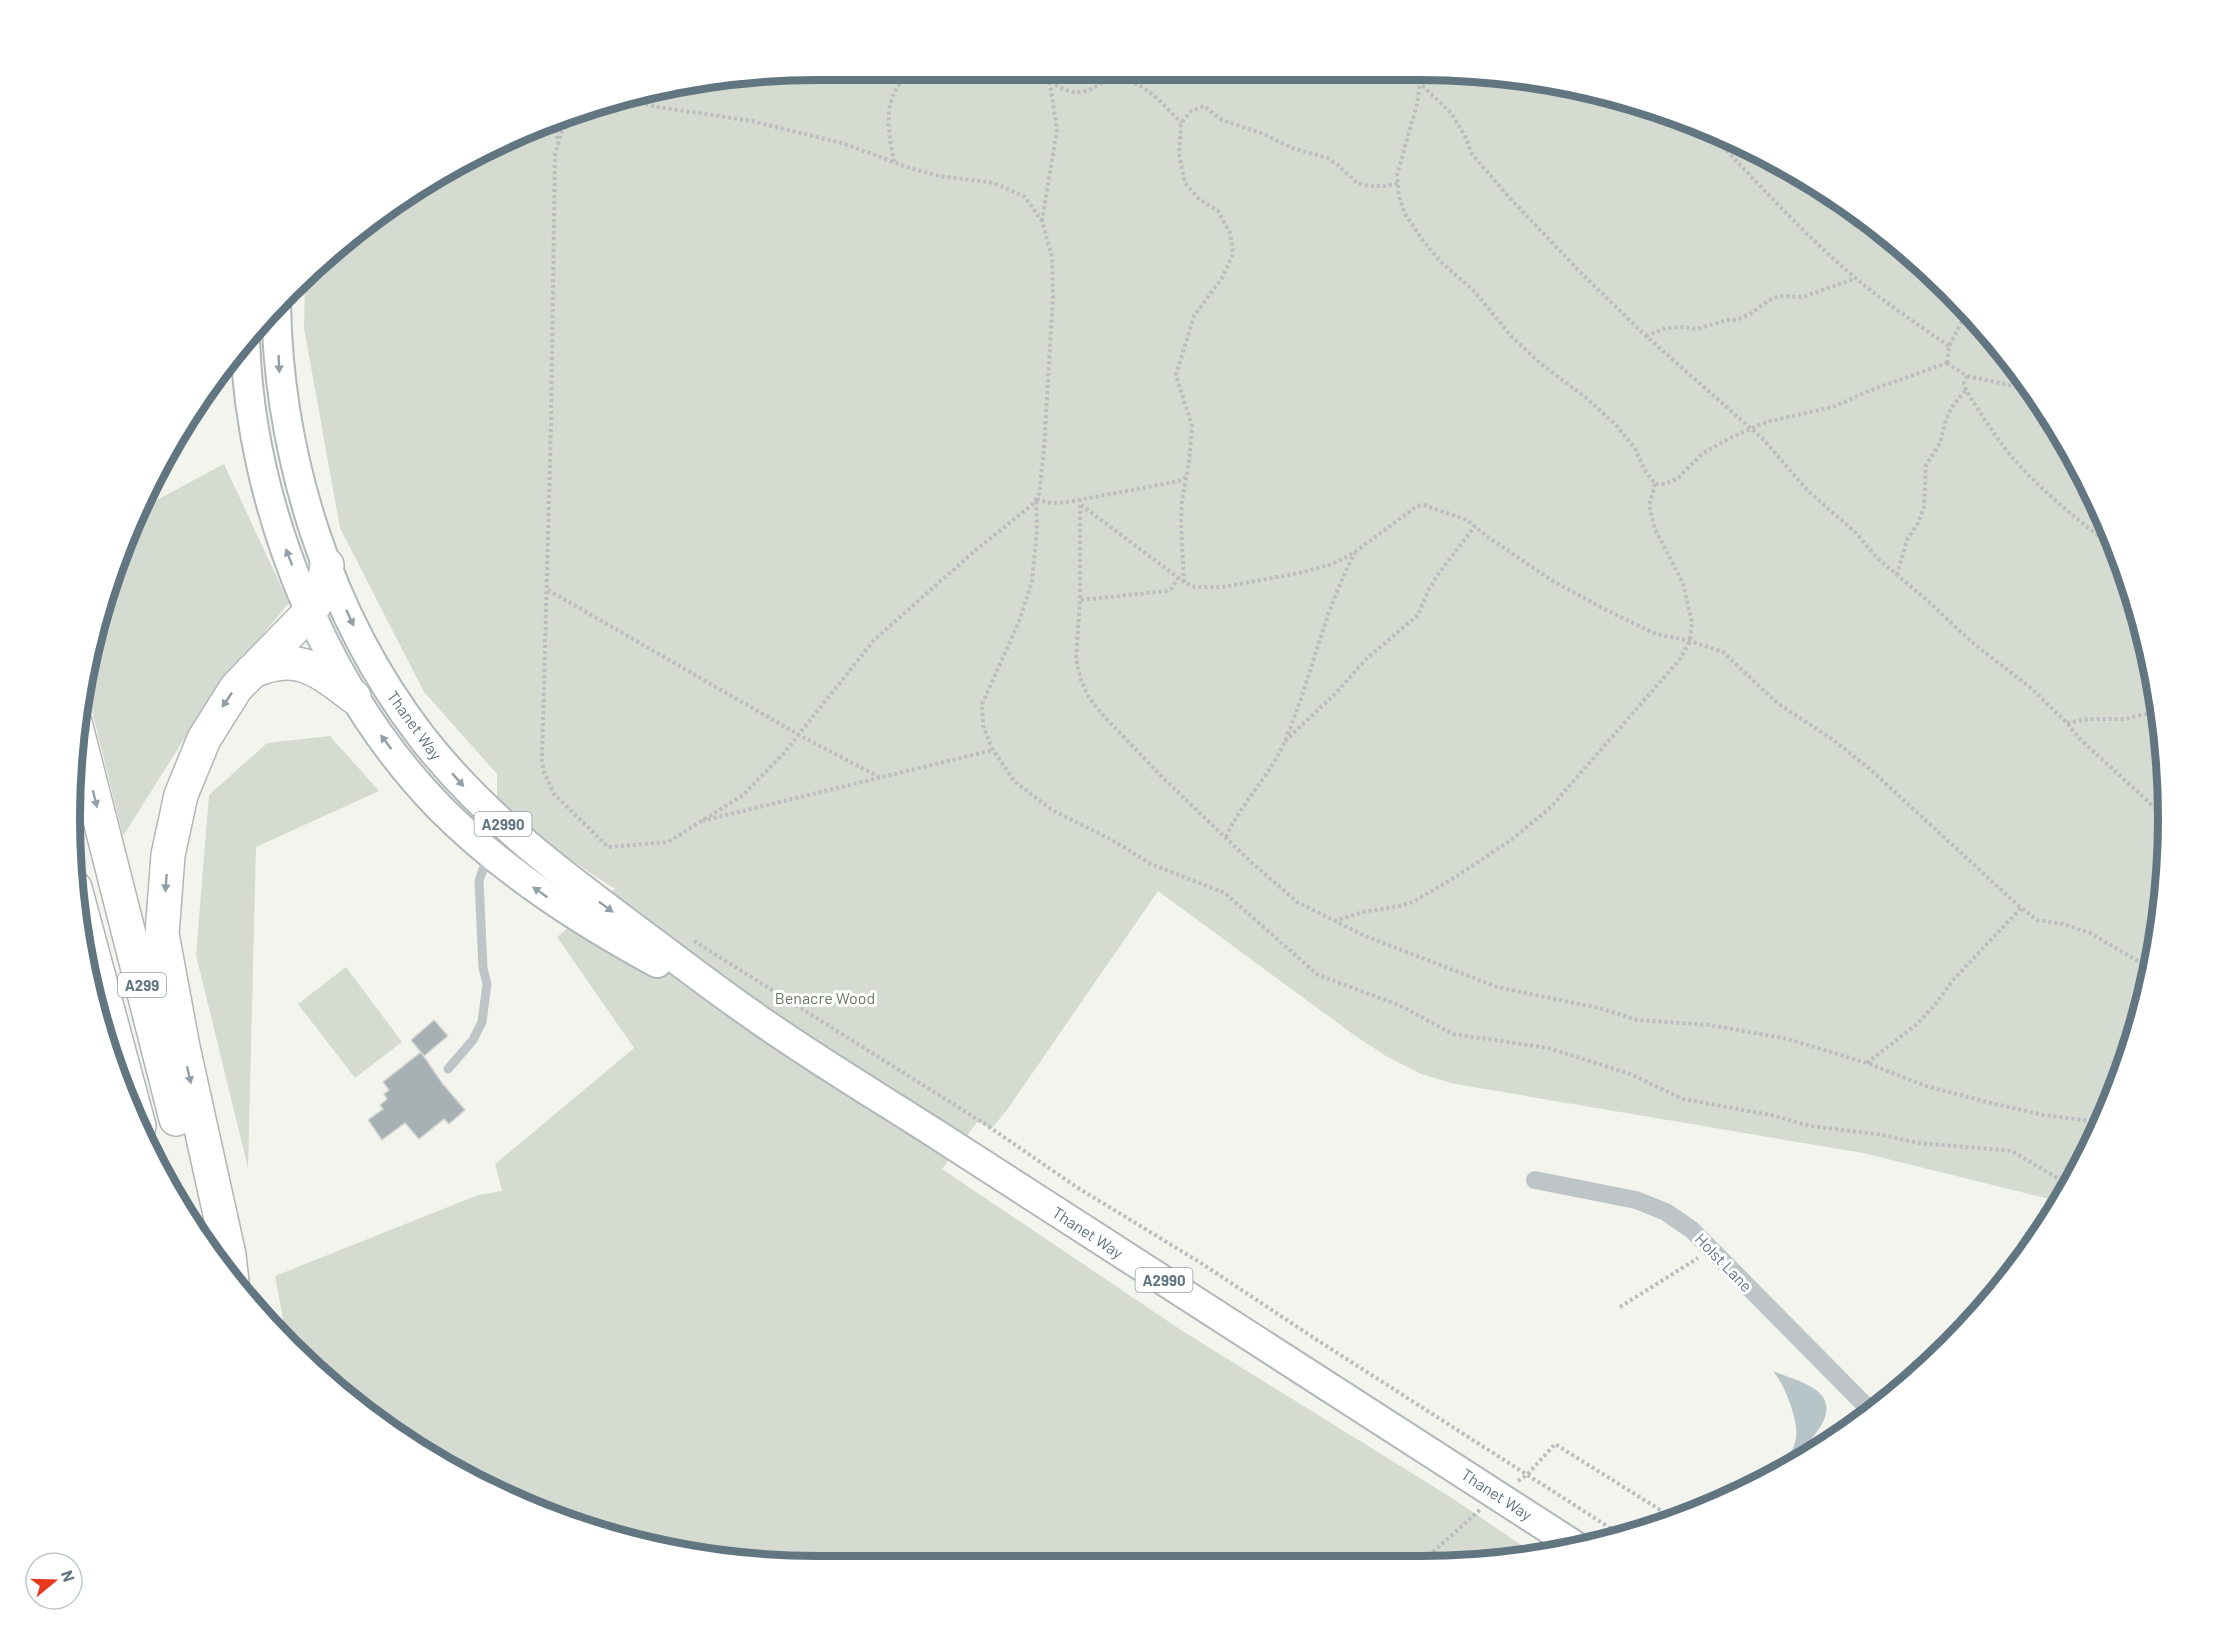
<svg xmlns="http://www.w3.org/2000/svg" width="2238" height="1635" font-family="Barlow,sans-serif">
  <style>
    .green { fill: #d5dbd0 }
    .water { fill: #b8c5c8 }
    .building { fill: #a7b1b4; stroke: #d5d5d2; stroke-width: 1.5 }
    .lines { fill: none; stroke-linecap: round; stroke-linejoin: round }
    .primary-casing { stroke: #b2b7ba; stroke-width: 32 }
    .highway-casing { stroke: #b2b6b9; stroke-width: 36 }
    .path { stroke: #bbbdbf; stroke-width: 4; stroke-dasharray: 3 3; stroke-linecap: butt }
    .lane { stroke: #bfc4c6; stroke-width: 9 }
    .street { stroke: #bfc4c6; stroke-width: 18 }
    .primary { stroke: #fff; stroke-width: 28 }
    .highway { stroke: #fff; stroke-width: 33 }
    .oneway { fill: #919fa8 }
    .labels { text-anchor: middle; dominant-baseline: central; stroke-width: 6; stroke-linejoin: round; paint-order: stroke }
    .shield { fill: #fff; stroke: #919fa8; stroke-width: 1.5 }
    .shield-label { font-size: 15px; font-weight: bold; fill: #627682 }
    .street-label { font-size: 16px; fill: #627682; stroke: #fff }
    .park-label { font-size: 16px; fill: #687961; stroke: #fff }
    .rim { fill: none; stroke: #627682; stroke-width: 8 }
  </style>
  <rect width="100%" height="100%" fill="#f4f4ef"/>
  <g class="green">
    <path d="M 818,69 L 1421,69 L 1614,94 L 1707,126 L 1836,195 L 1914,255 L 2014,362 L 2092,486 L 2143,623 L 2167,768 L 2163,915 L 2129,1058 L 2069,1191 L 2061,1202 L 1863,1153 L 1455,1084 L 1421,1074 L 1386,1056 L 1354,1035 L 1158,891 L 1007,1110 L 991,1129 L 978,1121 L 942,1169 L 1181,1330 L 1452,1498 L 1536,1555 L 1519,1560 L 768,1564 L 623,1540 L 486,1489 L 324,1380 L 287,1340 L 275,1276 L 478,1195 L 502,1191 L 495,1164 L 634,1048 L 557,937 L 615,889 C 569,860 536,834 497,797 L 497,774 L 424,692 L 340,528 L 304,328 L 305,280 L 402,195 L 531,126 L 623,95 Z"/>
    <polygon points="224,464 289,603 210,698 123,836 84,678 95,623 147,485 153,502"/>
    <polygon points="330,736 379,791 256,847 248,1168 196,955 209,795 267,743"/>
    <polygon points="346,967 402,1042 355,1078 298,1004"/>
  </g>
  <path class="water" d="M 1773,1371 C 1787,1377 1804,1381 1816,1390 C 1845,1411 1806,1447 1787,1460 C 1790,1453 1795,1446 1796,1438 C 1799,1421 1784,1383 1773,1371 Z"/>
  <g class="building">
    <polygon points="434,1020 448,1036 424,1056 411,1040"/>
    <polygon points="421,1052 442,1083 465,1110 449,1124 444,1119 419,1139 405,1123 382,1140 368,1120 383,1109 380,1105 387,1099 384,1094 389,1090 383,1082"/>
  </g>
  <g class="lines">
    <g class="primary-casing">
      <g id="primary">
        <path d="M 276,305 C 279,457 328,615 421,736 C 481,814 559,872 637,930 C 675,958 712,987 751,1014 C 810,1056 872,1093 933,1132 C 1147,1269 1361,1406 1574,1545"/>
        <path d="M 245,339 C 250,504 324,689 440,808 C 504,872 578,920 657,963"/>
      </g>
    </g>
    <g class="highway-casing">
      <g id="highway">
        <path d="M 251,672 C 297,651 317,669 354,697"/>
        <polyline points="75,722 176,1119"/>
        <polyline points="75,888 139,1126"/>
        <polyline points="232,1282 229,1255 183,1047 162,934 168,855 181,795 204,739 236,688 310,612 320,596 324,584 327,565"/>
      </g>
    </g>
    <g class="path">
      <polyline points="883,69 915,70"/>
      <path d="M 1037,69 C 1049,81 1067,97 1086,91 C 1096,88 1105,79 1116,79 C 1143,79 1165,106 1181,123"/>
      <polyline points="1405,69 1451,113 1465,136 1472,154 1507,195 1581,273 1646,336 1764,440 1807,490 1856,533 1877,558 1928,601 1974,644 2031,688 2067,723 2080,739 2166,818"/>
      <polyline points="1427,70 1420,82 1417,104 1397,175 1399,197 1405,214 1424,242 1441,262 1475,292 1511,336 1541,364 1585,397 1615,424 1635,448 1644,469 1655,484 1665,484 1678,478 1702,454 1730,438 1766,422 1833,407 1871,390 1947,363"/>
      <polyline points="616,97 658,107 752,121 845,144 904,166 939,176 994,183 1025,197 1042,221 1052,257 1053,296 1044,449 1039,494 1032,505 977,549 874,640 784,753 743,795 668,842 608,847 554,794 544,772 542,761 551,423 555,154 562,131 581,113 600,105 625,101 645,92"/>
      <polyline points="555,118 558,143"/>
      <path d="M 1702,124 C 1749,174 1795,225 1846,270 C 1878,298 1914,322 1949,346"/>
      <path d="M 894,162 C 887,126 881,90 917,69"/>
      <polyline points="1042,221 1057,130 1050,83"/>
      <polyline points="1646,336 1666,328 1682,327 1697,329 1727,320 1737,320 1750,314 1768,301 1779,296 1803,297 1856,278"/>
      <polyline points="1947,363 1967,376 2032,390"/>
      <polyline points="1947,363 1949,346 1967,312"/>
      <path d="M 1967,376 L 1964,383 L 1966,390 C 1982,416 1999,443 2019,465 C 2048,497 2083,523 2116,551"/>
      <polyline points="1186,477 1179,481 1068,502 1051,503 1036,499 1037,530 1032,582 1018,624 982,704 983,726 993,750 1015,782 1052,810 1112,840 1151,864 1225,893 1318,975 1399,1005 1453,1034 1549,1048 1630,1074 1683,1099 1771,1115 1810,1126 1883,1135 1918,1143 2012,1151 2066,1183 2073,1183"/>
      <polyline points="1080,499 1080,600 1076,659 1081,680 1088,696 1101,713 1163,778 1251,862 1297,902 1365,936 1497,987 1603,1009 1637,1020 1710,1025 1788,1039 1867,1063 1926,1086 1983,1101 2043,1115 2100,1122"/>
      <polyline points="1081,505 1184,582 1195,587 1223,587 1299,573 1333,564 1355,552 1417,506 1424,505 1467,520 1489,538 1553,581 1606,610 1656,634 1690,641 1723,652 1777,703 1832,739 1872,771 2021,908 2037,920 2063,924 2090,933 2150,968"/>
      <polyline points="1897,575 1907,540 1918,523 1924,507 1926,465 1940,443 1945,423 1951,408 1966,390"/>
      <polyline points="1184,582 1181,524 1182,500 1189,463 1192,426 1176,375 1194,316 1222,278 1233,254 1230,233 1218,211 1198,198 1185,183 1179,154 1181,123 1191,111 1204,106 1222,120 1264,134 1292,148 1327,158 1338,165 1357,183 1370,186 1385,186 1398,183"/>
      <polyline points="548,590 799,735 881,778"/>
      <polyline points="1081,600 1166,591 1172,588 1178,578"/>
      <polyline points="2067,723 2089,719 2125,719 2158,711"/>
      <polyline points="1285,741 1336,693 1366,659 1418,615 1428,591 1439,573 1475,526"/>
      <polyline points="702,821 993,750"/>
      <path d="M 1226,837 C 1241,803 1269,777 1284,743 C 1311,681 1323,612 1355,553"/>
      <polyline points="1334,921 1363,912 1400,906 1413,902 1457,876 1511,840 1551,807 1680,659 1690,641 1692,623 1683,583 1655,529 1649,506 1655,484"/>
      <polyline points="694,941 985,1124 1078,1188 1201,1263 1317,1340 1618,1533"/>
      <polyline points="1867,1063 1917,1024 1934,1006 1954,979 2021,908"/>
      <polyline points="1620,1307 1698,1258"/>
      <polyline points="1518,1481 1527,1475 1555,1444 1673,1518"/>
      <polyline points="1424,1560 1481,1509"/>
    </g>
    <polyline class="lane" points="448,1069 473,1040 482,1022 487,984 483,968 479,881 488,855"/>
    <polyline class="street" points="1535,1180 1636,1200 1666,1212 1692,1230 1873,1413"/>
    <use href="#primary" class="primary"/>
    <use href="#highway" class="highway"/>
  </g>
  <defs><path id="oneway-solid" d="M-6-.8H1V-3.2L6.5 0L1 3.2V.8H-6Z" transform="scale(1.5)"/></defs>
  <g class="oneway">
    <use href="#oneway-solid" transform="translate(279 364) rotate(87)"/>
    <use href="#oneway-solid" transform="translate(289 557) rotate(-111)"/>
    <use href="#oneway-solid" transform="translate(350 618) rotate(65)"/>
    <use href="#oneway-solid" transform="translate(227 700) rotate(124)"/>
    <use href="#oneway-solid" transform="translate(386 742) rotate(-127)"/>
    <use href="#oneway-solid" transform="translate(458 780) rotate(49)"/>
    <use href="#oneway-solid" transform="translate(95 799) rotate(76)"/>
    <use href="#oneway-solid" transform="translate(166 883) rotate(94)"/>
    <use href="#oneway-solid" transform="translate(540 892) rotate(-145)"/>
    <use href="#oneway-solid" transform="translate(606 907) rotate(37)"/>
    <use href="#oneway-solid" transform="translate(189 1075) rotate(77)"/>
  </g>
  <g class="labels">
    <g class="shield">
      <rect x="474.5" y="812" width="57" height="24" rx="4.5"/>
      <rect x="118" y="973" width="48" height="24" rx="4.5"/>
      <rect x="1135.5" y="1268" width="57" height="24" rx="4.5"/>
    </g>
    <g class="shield-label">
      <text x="503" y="824">A2990</text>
      <text x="142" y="985">A299</text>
      <text x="1164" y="1280">A2990</text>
    </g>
    <g class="street-label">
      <text transform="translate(415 725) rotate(54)">Thanet Way</text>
      <text transform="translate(1088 1232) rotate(33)">Thanet Way</text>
      <text transform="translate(1724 1262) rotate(46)">Holst Lane</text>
      <text transform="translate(1497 1494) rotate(33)">Thanet Way</text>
    </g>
    <g class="park-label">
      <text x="825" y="997">Benacre Wood</text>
    </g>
  </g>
  <path d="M0 0H2238V1635H0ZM818 80H1420A738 738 0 0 1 2158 818V818A738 738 0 0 1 1420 1556H818A738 738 0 0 1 80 818V818A738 738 0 0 1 818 80Z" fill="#fff" fill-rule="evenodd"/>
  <path class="rim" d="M818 80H1420A738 738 0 0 1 2158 818V818A738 738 0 0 1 1420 1556H818A738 738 0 0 1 80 818V818A738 738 0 0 1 818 80Z"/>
  <g transform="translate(54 1581) rotate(71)"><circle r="28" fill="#ffffff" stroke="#c0c8cd" stroke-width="1.5"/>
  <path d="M0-4.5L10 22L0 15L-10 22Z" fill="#e7381d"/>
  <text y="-9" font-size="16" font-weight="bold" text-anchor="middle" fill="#627682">N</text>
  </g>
</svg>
